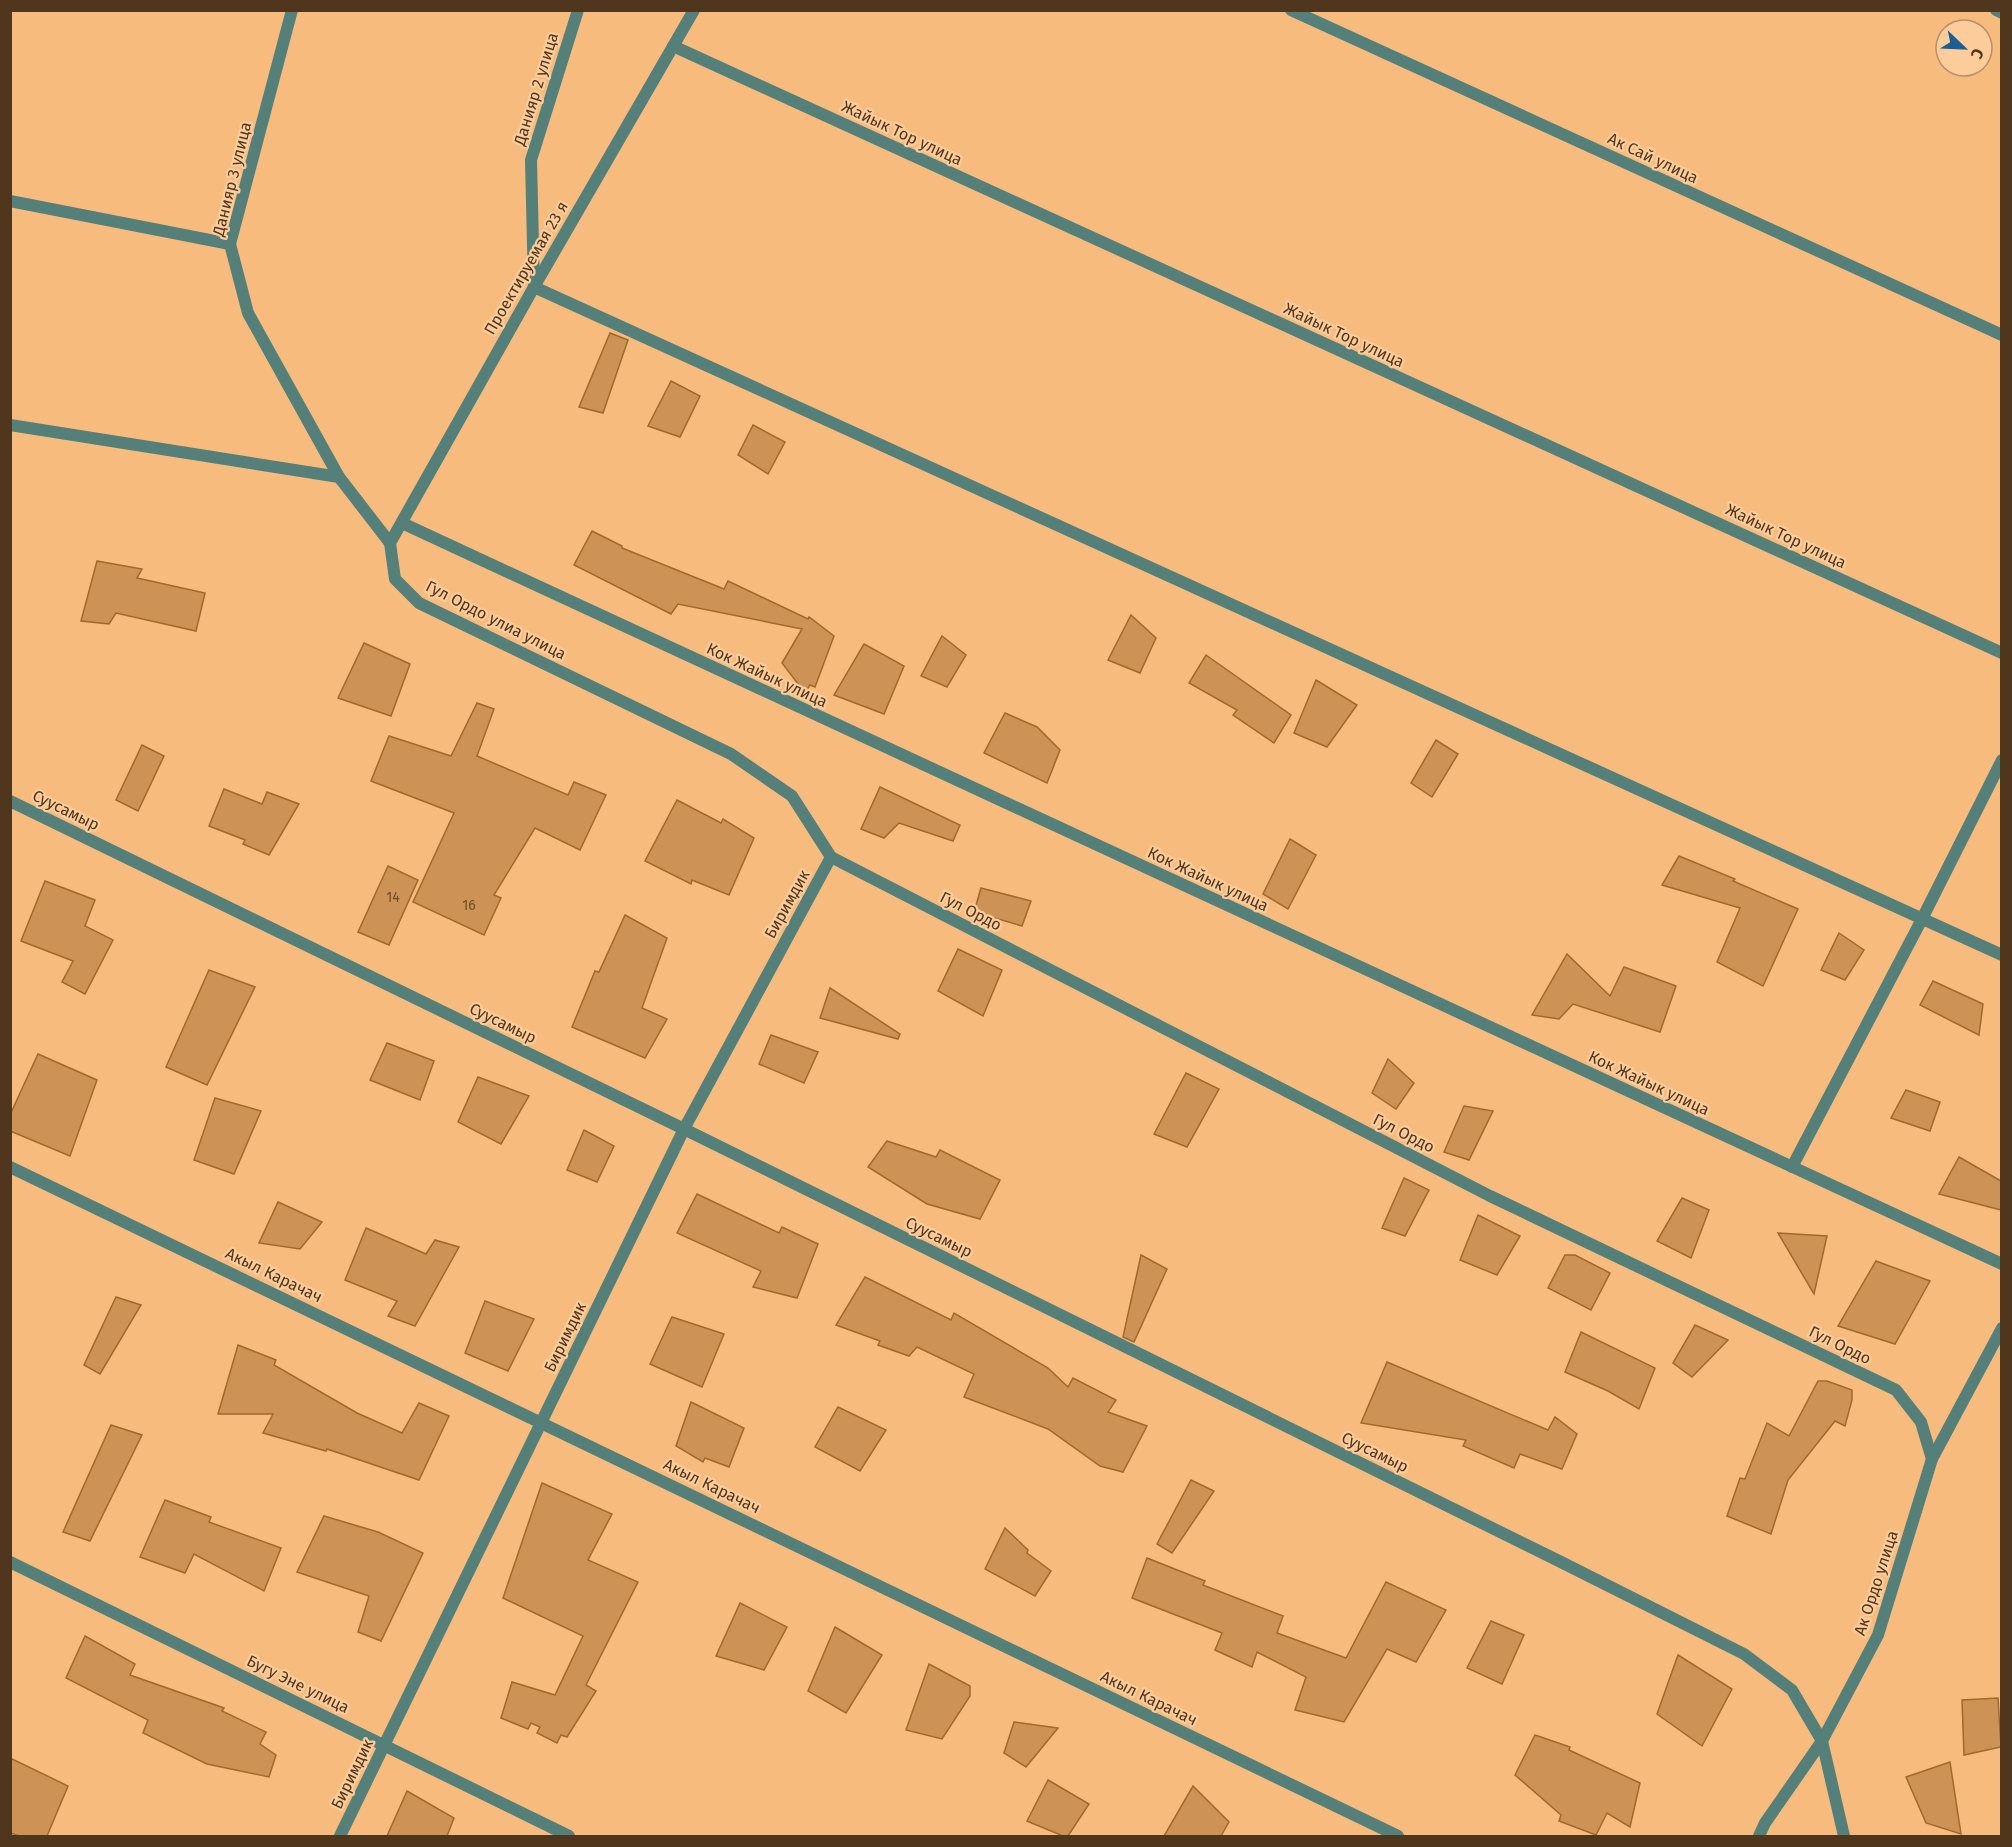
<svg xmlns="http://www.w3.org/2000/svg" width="2012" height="1847" font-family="'Fira Sans',sans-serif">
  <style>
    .building { fill: #cd9356; stroke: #a0692a; stroke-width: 1.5 }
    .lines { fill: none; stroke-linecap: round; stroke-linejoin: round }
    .street { stroke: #557f79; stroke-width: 12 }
    .labels { text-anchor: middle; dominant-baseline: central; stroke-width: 4.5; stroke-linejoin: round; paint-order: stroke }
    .number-label { font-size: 14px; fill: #6e4d2b }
    .street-label { font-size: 16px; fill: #4f361d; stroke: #fccc9b }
  </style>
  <rect width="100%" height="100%" fill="#f8bb7e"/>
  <g class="building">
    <polygon points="610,333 628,340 603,413 579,407"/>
    <polygon points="671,381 700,396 680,437 648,426"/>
    <polygon points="753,425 785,442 768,474 738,455"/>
    <polygon points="592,531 622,546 622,548 724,589 728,581 808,619 809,617 834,636 815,687 810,685 805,693 782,663 802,629 678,604 671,614 574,565"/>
    <polygon points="97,561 142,569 137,578 205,593 196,631 116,613 109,624 81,621"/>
    <polygon points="1131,615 1156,638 1140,673 1108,660"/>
    <polygon points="942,636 966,655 947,687 921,676"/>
    <polygon points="364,643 410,664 391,716 338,698"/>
    <polygon points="864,644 904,666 884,714 834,695"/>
    <polygon points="1206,655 1291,715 1274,743 1233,715 1237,710 1189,683"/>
    <polygon points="1316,680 1357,705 1327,747 1294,733"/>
    <polygon points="477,703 494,709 477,756 568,795 574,782 606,795 580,850 535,828 494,895 501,898 484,935 413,902 454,813 371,781 389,736 451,756"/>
    <polygon points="1005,713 1037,727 1060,750 1047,783 984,753"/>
    <polygon points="1436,740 1458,754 1432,797 1411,783"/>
    <polygon points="142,745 164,756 138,811 116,800"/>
    <polygon points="880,787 960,825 953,841 899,823 884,838 861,829"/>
    <polygon points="224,789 262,804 267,792 299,804 269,855 243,844 245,840 209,826"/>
    <polygon points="677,800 721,823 723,819 754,838 729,895 692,880 691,884 645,861"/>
    <polygon points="1290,839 1316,855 1288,909 1263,894"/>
    <polygon points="1679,856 1735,879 1733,881 1798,909 1763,986 1717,962 1740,908 1662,885"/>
    <polygon points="388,866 418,880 389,945 358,932"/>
    <polygon points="45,881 95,900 85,926 113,940 85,994 62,982 73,961 21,941"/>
    <polygon points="981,888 1031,901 1022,926 974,912"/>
    <polygon points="625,915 667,938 642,1008 667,1019 645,1058 572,1027 595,971 599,972"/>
    <polygon points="1839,933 1864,950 1845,980 1821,970"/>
    <polygon points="958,949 1002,970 983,1016 938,991"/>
    <polygon points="1567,954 1610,996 1624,967 1676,986 1660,1032 1573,1004 1559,1019 1532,1015"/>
    <polygon points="209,970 255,987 207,1085 166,1067"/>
    <polygon points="1933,981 1983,1004 1979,1035 1920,1005"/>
    <polygon points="830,988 900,1034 898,1039 820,1018"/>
    <polygon points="771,1035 818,1052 804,1083 759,1064"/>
    <polygon points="387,1043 434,1061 420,1100 370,1080"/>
    <polygon points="38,1054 97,1080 70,1156 10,1131 10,1115"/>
    <polygon points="1388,1059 1414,1083 1396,1109 1372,1093"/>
    <polygon points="1186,1073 1219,1089 1187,1147 1154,1134"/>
    <polygon points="478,1077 529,1096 501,1144 458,1122"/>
    <polygon points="1906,1090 1940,1102 1930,1131 1891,1118"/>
    <polygon points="215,1098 261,1111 234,1174 194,1160"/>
    <polygon points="1464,1106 1493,1111 1469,1160 1444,1152"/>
    <polygon points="584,1130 614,1146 597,1182 567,1170"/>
    <polygon points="887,1141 936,1157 940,1150 1000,1180 980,1219 927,1204 868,1167"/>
    <polygon points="1959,1157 2001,1181 2001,1210 1939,1194"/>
    <polygon points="1404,1178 1429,1190 1405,1236 1382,1228"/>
    <polygon points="697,1194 779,1233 782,1227 818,1244 797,1298 753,1287 761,1271 677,1233"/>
    <polygon points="1682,1198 1709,1210 1691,1258 1657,1241"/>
    <polygon points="278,1202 322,1222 300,1249 259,1243"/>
    <polygon points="1478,1215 1520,1236 1497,1275 1460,1260"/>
    <polygon points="366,1228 426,1254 435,1240 459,1247 415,1326 388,1316 397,1301 345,1280"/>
    <polygon points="1778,1233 1827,1236 1814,1294"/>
    <polygon points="1141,1255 1167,1269 1134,1342 1123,1337"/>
    <polygon points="1565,1255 1575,1255 1610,1273 1591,1310 1548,1288"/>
    <polygon points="1876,1261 1930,1281 1895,1344 1838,1326"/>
    <polygon points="865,1277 951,1320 954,1313 1048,1368 1068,1387 1073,1378 1116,1400 1108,1412 1147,1426 1123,1472 1100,1466 1048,1429 964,1397 974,1374 917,1347 909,1356 878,1345 880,1341 836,1325"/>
    <polygon points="116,1297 141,1305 100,1374 84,1365"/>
    <polygon points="485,1301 534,1319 508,1371 465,1353"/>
    <polygon points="672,1317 724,1334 702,1387 650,1364"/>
    <polygon points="1695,1325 1728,1340 1692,1377 1673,1363"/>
    <polygon points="1581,1332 1655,1368 1639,1409 1608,1391 1565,1372"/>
    <polygon points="238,1345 276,1360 274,1365 357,1413 402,1433 419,1403 449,1416 419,1480 327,1449 326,1451 263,1433 273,1414 218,1414"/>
    <polygon points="1387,1362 1548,1430 1555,1417 1577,1434 1562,1469 1520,1454 1514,1468 1463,1446 1466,1440 1361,1423"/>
    <polygon points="1818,1381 1827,1381 1852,1390 1852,1400 1845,1426 1835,1421 1788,1480 1771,1534 1727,1516 1740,1478 1745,1479 1767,1423 1789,1436"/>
    <polygon points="691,1402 744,1428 729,1467 705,1458 703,1462 676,1446"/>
    <polygon points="838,1407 886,1430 860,1471 815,1447"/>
    <polygon points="111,1425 142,1435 90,1541 63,1532"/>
    <polygon points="1191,1480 1214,1491 1172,1553 1157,1544"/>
    <polygon points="542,1483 612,1514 588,1560 638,1582 586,1685 596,1691 567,1737 561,1735 557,1743 537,1733 540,1727 531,1723 528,1729 501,1718 512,1682 555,1695 583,1636 503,1598"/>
    <polygon points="165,1500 211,1517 209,1522 281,1548 264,1591 194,1554 185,1573 140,1557"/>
    <polygon points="324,1516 378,1532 423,1553 381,1641 358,1632 369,1596 297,1572"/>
    <polygon points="1005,1528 1028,1550 1027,1553 1051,1571 1035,1596 985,1569"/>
    <polygon points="1147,1558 1205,1581 1203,1585 1283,1616 1277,1633 1346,1658 1386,1582 1446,1610 1416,1662 1387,1649 1344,1722 1295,1710 1306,1677 1257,1652 1252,1667 1215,1650 1222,1633 1132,1598"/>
    <polygon points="740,1603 787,1627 764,1670 716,1656"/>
    <polygon points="1491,1621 1524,1635 1502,1684 1467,1668"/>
    <polygon points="835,1627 882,1655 846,1713 808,1691"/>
    <polygon points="85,1636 135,1664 130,1675 224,1708 222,1711 266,1732 260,1744 276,1755 269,1777 207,1764 143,1733 148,1720 66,1678"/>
    <polygon points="1678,1655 1732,1689 1702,1746 1657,1714"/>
    <polygon points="929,1664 970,1686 970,1696 942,1739 906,1730"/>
    <polygon points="1998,1698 2001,1747 1964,1755 1962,1700"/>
    <polygon points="1014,1722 1058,1728 1026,1767 1004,1753"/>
    <polygon points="1535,1735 1570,1747 1569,1750 1640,1783 1630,1827 1607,1813 1596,1835 1559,1821 1561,1815 1515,1775"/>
    <polygon points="10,1758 68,1786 47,1836 20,1836 10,1833"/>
    <polygon points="1950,1762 1961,1834 1926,1823 1906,1777"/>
    <polygon points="1048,1780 1089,1804 1068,1836 1063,1836 1027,1821"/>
    <polygon points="1193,1786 1229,1822 1221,1836 1164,1836"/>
    <polygon points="407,1791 454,1818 447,1836 387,1836"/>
  </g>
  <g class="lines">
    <g class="street">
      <polyline points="292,10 230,244 248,313 339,477"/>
      <polyline points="578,10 531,160 534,287 2002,955"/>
      <polyline points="1291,10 2002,335"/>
      <polyline points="1996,10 2002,13"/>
      <polyline points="673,46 2002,653"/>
      <polyline points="10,201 230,244"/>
      <polyline points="10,425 339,477 390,543 395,579 419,603 731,754 792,796 831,857"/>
      <polyline points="402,523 2002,1264"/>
      <polyline points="390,543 534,287 694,10"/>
      <polyline points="10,801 684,1129 1561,1562 1744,1654 1792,1690 1822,1741 1844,1836"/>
      <polyline points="831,857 1490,1196 1896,1390 1921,1422 1932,1459"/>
      <polyline points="10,1167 1398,1836"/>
      <polyline points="1792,1167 1922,919 2002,760"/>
      <polyline points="10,1562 569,1836"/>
      <polyline points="340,1836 684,1129 831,857"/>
      <polyline points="1759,1836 1765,1823 1822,1741 1878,1635 1932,1459 2002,1328"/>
    </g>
  </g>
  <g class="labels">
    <g class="number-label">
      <text x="393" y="897">14</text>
      <text x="469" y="905">16</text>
    </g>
    <g class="street-label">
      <text transform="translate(536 89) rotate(-73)">Данияр 2 улица</text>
      <text transform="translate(902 133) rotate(25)">Жайык Тор улица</text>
      <text transform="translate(1653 158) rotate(25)">Ак Сай улица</text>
      <text transform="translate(232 179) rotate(-76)">Данияр 3 улица</text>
      <text transform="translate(526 268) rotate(-60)">Проектируемая 23 я</text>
      <text transform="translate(1344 335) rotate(25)">Жайык Тор улица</text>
      <text transform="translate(1786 536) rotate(25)">Жайык Тор улица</text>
      <text transform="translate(496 620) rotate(27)">Гул Ордо улиа улица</text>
      <text transform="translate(767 675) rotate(25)">Кок Жайык улица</text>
      <text transform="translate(66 810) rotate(26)">Суусамыр</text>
      <text transform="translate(1208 879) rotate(25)">Кок Жайык улица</text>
      <text transform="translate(787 904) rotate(-61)">Биримдик</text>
      <text transform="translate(971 911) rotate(27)">Гул Ордо</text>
      <text transform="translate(503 1023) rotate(26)">Суусамыр</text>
      <text transform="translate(1649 1083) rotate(25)">Кок Жайык улица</text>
      <text transform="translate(1404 1133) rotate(27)">Гул Ордо</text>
      <text transform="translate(939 1237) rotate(26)">Суусамыр</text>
      <text transform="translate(274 1275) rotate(26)">Акыл Карачач</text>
      <text transform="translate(565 1337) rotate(-64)">Биримдик</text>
      <text transform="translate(1840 1345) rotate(26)">Гул Ордо</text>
      <text transform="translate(1375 1452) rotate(26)">Суусамыр</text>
      <text transform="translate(712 1486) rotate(26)">Акыл Карачач</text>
      <text transform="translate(1876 1583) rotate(-72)">Ак Ордо улица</text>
      <text transform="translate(298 1684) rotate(26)">Бугу Эне улица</text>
      <text transform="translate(1149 1698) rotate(26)">Акыл Карачач</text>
      <text transform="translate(352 1774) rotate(-64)">Биримдик</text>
    </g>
  </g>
  <rect width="2012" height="1847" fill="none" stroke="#4f361d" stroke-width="24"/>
  <g transform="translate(1964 48) rotate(113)"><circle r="28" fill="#fccc9b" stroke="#b79069" stroke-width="1.5"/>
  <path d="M0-4.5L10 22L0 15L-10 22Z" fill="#195f94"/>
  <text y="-9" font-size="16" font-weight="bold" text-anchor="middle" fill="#4f361d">С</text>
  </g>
</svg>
